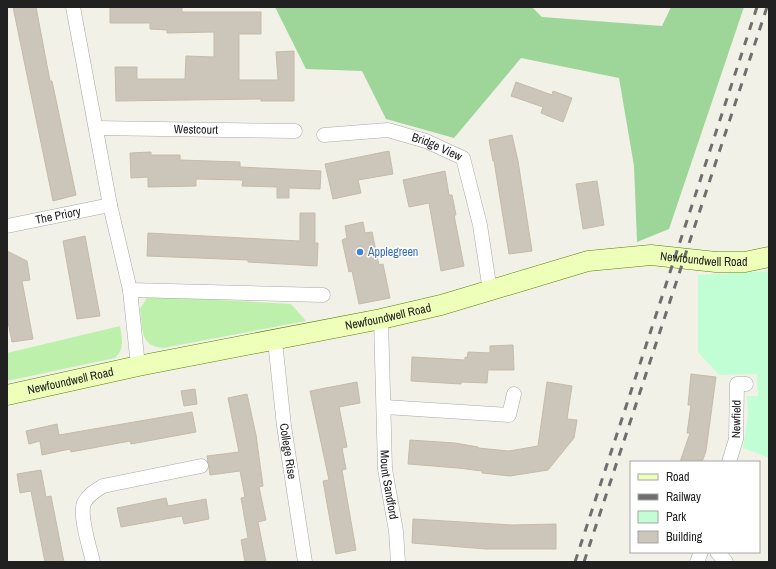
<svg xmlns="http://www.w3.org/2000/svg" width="776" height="569" font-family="'Archivo Narrow',sans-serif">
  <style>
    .grass { fill: #bdf0aa }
    .forest { fill: #9ed599 }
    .park { fill: #c2fed4 }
    .building { fill: #cbc5ba; stroke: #c6bba8 }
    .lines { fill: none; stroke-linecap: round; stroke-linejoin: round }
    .street-casing { stroke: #a8a8a8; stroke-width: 15 }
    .secondary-casing { stroke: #588100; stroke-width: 21 }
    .street { stroke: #fff; stroke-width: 14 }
    .secondary { stroke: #edffb9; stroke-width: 20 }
    .rail { stroke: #6f6f6f; stroke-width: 3; stroke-dasharray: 8 8; stroke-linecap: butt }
    .shop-dot { fill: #3f7fe0; stroke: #fff; stroke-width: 1.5 }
    .labels { text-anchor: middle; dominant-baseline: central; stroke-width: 3; stroke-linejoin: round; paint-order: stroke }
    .street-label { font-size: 12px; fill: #212121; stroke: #fff }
    .shop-label { font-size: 12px; fill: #366cbe; stroke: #fff; text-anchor: start }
  </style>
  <rect width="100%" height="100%" fill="#f2f1e7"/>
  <g class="grass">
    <path d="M 148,296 L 291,304 L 306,321 L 163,348 C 139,346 143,329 140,309 Z"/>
    <path d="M 120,326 C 122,338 125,349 115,358 L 7,381 L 7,353 Z"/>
  </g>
  <polygon class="forest" points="275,7 532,7 542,17 662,26 671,7 744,7 669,229 637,242 634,166 619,78 521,58 454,138 386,119 362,71 306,69"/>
  <polygon class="park" points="769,271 769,458 743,448 748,414 747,396 758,396 757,374 719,375 698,352 698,275"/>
  <g class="building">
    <polygon points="13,7 36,7 50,81 52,81 76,195 53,201"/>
    <polygon points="110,7 182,7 182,12 261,12 261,34 239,34 239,80 278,80 276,52 294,51 294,101 261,101 261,99 116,101 115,67 137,67 137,79 185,79 186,56 214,57 214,32 167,33 167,30 150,29 150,23 110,23"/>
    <polygon points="516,82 552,95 553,91 572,98 563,122 541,113 543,107 511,96"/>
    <polygon points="512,135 518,161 532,251 509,254 494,161 493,161 489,140"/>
    <polygon points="389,151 393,174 358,180 361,193 333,199 325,164"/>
    <polygon points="151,152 151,155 180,155 180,160 240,162 240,167 321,171 320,189 289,188 289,198 277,198 277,187 242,186 243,180 196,179 196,186 148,187 148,177 131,178 130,153"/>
    <polygon points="445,171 449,195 452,195 456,215 454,215 464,266 441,271 429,203 409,207 403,180"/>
    <polygon points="597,181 604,225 583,229 576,184"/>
    <polygon points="300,213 315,213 315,243 318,243 317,266 248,262 248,260 147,256 148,233 300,241"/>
    <polygon points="363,222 365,233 372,232 379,265 383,264 390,298 359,304 352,271 349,272 342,240 347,238 345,226"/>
    <polygon points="85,236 100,316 77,319 63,241"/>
    <polygon points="7,251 27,261 30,280 22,281 33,339 12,342 7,317"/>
    <polygon points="513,345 514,370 488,370 487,383 461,382 461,384 411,381 412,357 465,360 465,357 467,358 468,352 490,353 490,346"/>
    <polygon points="691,374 716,377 706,451 702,462 680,462 690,433 687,433 691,405 688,405"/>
    <polygon points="357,382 360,403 339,407 347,447 342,448 346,469 342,470 356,550 336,554 323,481 329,480 310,391"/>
    <polygon points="547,382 572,386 567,419 577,420 574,438 548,470 510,476 482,473 482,471 458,468 408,464 410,440 455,443 478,447 478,448 509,451 538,446"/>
    <polygon points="195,389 197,404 184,406 181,391"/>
    <polygon points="247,394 256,435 263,486 259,487 266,520 258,522 266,562 245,562 241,540 248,538 241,498 245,497 240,471 210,475 207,456 239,452 228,398"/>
    <polygon points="192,412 196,432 131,444 130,441 71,452 70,449 42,455 40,441 29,444 26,431 57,424 59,435"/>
    <polygon points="41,470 46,497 51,496 64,562 45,562 31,491 20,493 17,474"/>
    <polygon points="166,498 168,506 206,499 209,519 184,524 182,516 121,527 117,508"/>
    <polygon points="413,519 512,525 556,524 556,549 486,549 412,543"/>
  </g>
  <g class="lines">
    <g class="street-casing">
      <g id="street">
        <polyline points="73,7 110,205 130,290 138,366"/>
        <path id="s1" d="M 96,128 L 295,131"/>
        <path id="s2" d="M 324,135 L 388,130 L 426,141 L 463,158 L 480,225 L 490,291"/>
        <path id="s3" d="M 7,226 L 110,205"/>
        <polyline points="130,290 323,295"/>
        <path id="s4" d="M 381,319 L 385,469 L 396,531 L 398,562"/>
        <path id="s5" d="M 275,341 L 284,426 L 305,562"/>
        <polyline points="385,407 509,415 514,394"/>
        <path id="s6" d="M 729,462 L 736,439 L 737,384 L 746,384"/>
        <polyline points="717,552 726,562"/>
        <path d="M 93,562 C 90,549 79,515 84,503 C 88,495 95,491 103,486 L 201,466"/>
        <polyline points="697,562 701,552"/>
      </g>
    </g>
    <g class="secondary-casing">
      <g id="secondary">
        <path id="s7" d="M 7,395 L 138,366 L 381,319 L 441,305 L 588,261 L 651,255 L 716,262 L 745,262 L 769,257"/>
      </g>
    </g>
    <use href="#street" class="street"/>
    <use href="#secondary" class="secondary"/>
    <g class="rail">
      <polyline points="575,562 757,7"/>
      <polyline points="584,562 767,7"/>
    </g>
  </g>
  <circle class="shop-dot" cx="360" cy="252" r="4"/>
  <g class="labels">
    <g class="street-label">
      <text stroke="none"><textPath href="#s1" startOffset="100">Westcourt</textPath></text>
      <text stroke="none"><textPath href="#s2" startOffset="116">Bridge View</textPath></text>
      <text stroke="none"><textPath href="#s3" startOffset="52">The Priory</textPath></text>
      <text stroke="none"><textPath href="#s7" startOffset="713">Newfoundwell Road</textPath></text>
      <text stroke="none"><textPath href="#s7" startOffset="389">Newfoundwell Road</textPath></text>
      <text stroke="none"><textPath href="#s7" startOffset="65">Newfoundwell Road</textPath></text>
      <text stroke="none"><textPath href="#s6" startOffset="44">Newfield</textPath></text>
      <text stroke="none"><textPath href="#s5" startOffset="111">College Rise</textPath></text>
      <text stroke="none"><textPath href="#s4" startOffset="166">Mount Sandford</textPath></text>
    </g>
    <g class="shop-label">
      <text x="368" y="252">Applegreen</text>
    </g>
  </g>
  <rect width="776" height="569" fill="none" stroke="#212121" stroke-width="16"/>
  <rect x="630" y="461" width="130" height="92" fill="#ffffff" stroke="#a6a6a6"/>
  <rect x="638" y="474" width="20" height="6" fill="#edffb9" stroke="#a6a6a6"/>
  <text x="666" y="481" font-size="12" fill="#212121">Road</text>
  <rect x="638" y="494" width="20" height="6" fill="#6f6f6f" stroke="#a6a6a6"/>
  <text x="666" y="501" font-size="12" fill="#212121">Railway</text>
  <rect x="638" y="511" width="20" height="12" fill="#c2fed4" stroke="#a6a6a6"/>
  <text x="666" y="521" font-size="12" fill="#212121">Park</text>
  <rect x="638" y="531" width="20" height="12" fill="#cbc5ba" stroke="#a6a6a6"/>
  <text x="666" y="541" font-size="12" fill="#212121">Building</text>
</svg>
